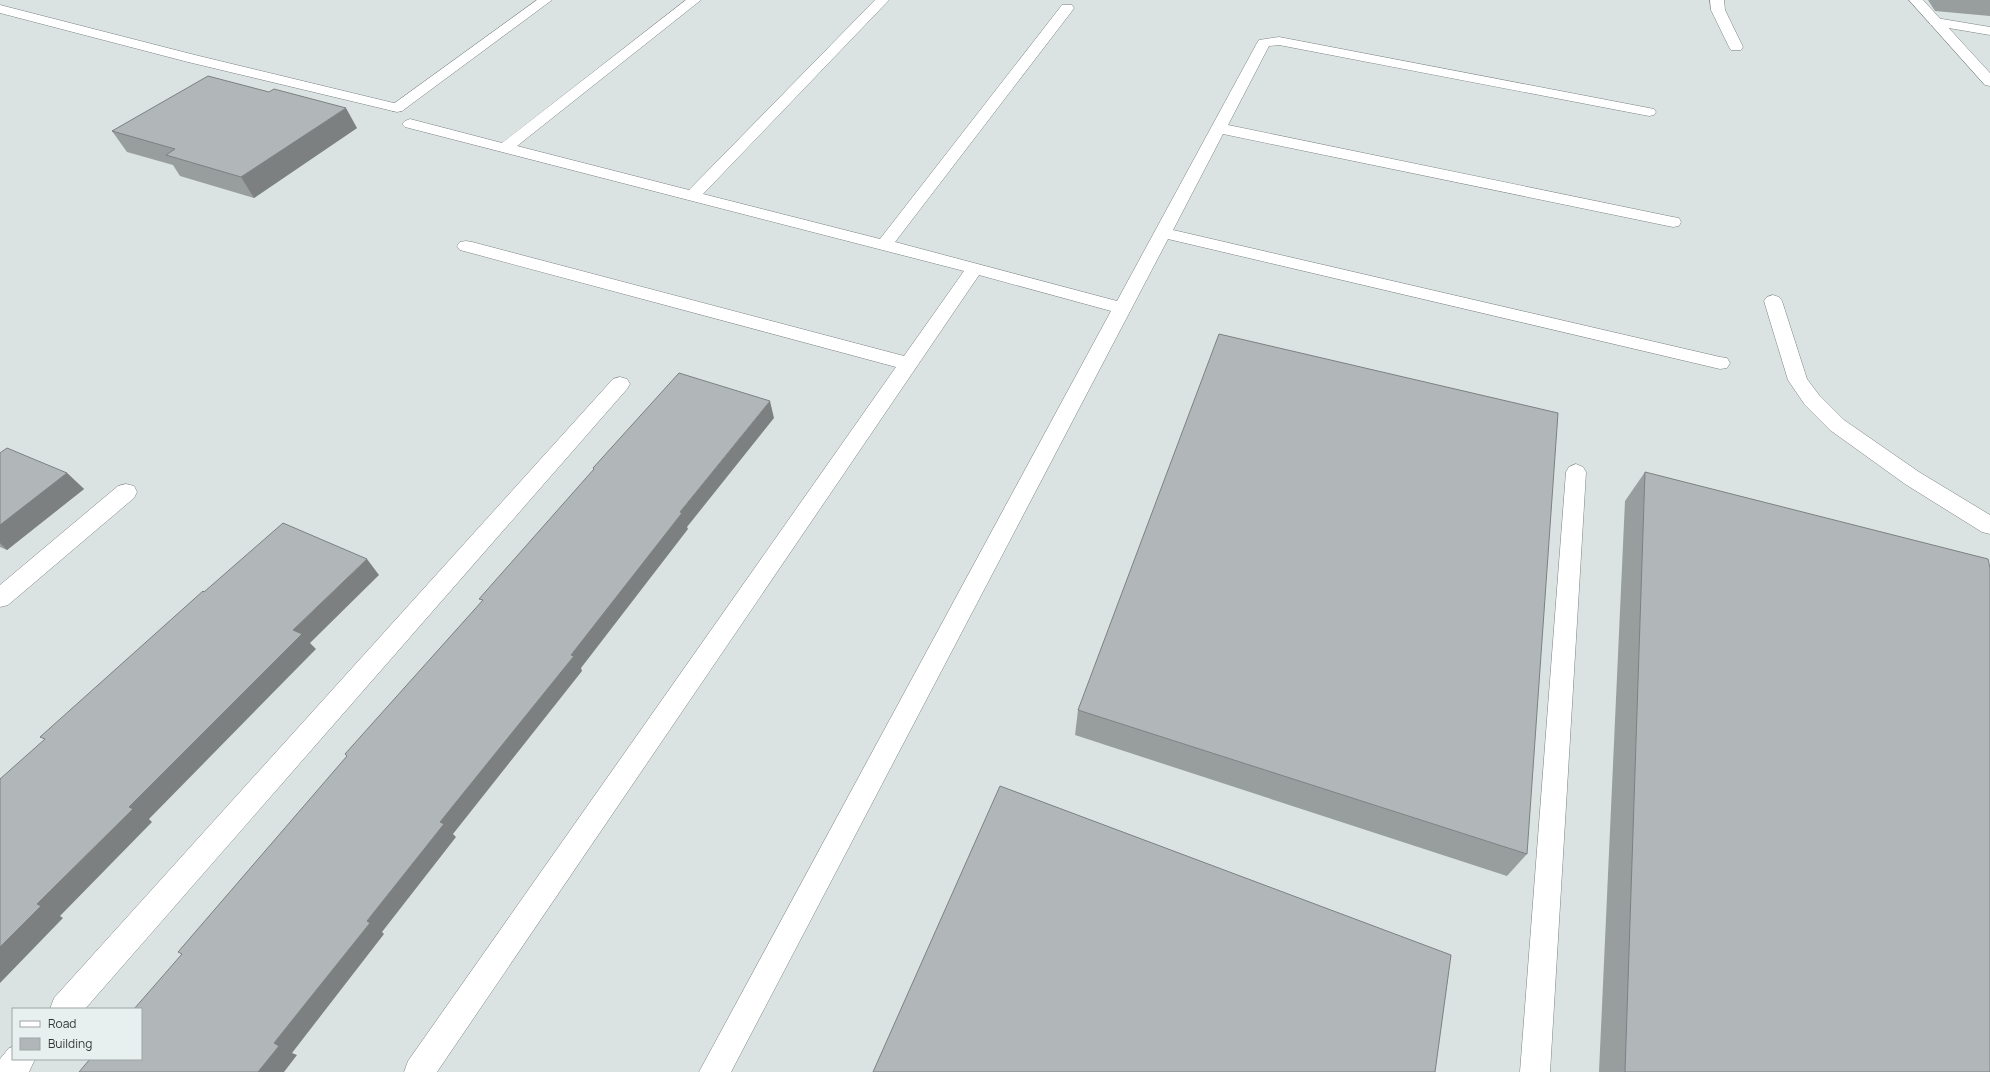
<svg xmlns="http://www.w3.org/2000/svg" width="1990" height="1072" font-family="Manrope,sans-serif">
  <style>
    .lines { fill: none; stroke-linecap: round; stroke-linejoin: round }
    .lane-casing { stroke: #7c8282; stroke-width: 1 }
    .street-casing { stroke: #7c8282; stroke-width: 1 }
    .lane { fill: #fff; fill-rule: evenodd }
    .street { fill: #fff; fill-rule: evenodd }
    .wall { fill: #989d9e }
    .shaded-wall { fill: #7c8081 }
    .building { fill: #b1b7b8; stroke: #7c8081 }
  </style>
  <rect width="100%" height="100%" fill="#dbe2e2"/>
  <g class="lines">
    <g class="lane-casing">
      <g id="lane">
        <polygon points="537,0 552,0 402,111 392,111 390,108 392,105"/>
        <polygon points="1710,0 1724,0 1725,10 1743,47 1741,50 1731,50 1729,47 1711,10"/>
        <polygon points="1936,18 1990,27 1990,35 1931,25 1929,22 1931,19"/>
        <polygon points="1773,295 1779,297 1782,301 1807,379 1819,395 1844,420 1919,472 1990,515 1990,534 1982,532 1905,484 1830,430 1805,405 1788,380 1764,301 1767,297"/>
        <polygon points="620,377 627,379 630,384 627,389 85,1009 50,1009 54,998 613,379"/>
        <polygon points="1576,464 1583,467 1586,472 1550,1072 1520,1072 1566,472 1569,467"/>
        <polygon points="126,484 134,486 137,492 134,498 8,605 0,607 0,585 118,486"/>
        <polygon points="13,1047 13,1059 35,1059 29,1072 0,1072 0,1059 9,1048"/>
      </g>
    </g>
    <g class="street-casing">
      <g id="street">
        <polygon points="686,0 701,0 517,146 689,190 875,0 889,0 703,194 880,239 1062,5 1072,5 1074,8 1072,11 895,242 1117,301 1257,43 1259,40 1279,37 1649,108 1654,109 1656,112 1654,115 1649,116 1279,45 1269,46 1228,125 1673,217 1679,218 1681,222 1679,226 1673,227 1223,134 1173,230 1720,357 1727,358 1730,363 1727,368 1720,369 1168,239 731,1072 699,1072 1111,311 979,275 437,1072 404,1072 408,1061 896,367 460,250 457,246 460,242 466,241 472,242 904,356 964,271 405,127 402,124 405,121 410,119 502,143"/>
        <polygon points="1909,0 1923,0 1990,73 1990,86 1985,85"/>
        <polygon points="0,5 195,55 402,105 404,108 402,111 397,112 188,62 0,13"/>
      </g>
    </g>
    <use href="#lane" class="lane"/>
    <use href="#street" class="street"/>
  </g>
  <g class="wall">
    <polygon points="1928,0 1990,0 1990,16 1935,11"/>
    <polygon points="357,128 254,198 180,176 173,165 127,152 112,131"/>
    <polygon points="0,453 67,473 84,489 7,550 0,547"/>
    <polygon points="1645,472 1990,1072 1599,1072 1625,501"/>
    <polygon points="1078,710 1527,854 1507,876 1075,735"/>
  </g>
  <g class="shaded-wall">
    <polygon points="346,108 357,128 254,198 241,177"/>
    <polygon points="770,401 774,418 687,527 688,529 581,668 582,671 453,834 456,837 382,932 384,934 292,1053 297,1055 284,1072 258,1072 274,1043 367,921 440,822 571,655 680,512"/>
    <polygon points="67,473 84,489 7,550 0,543 0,525"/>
    <polygon points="367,559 379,575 310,643 316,649 149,819 152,822 60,916 63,918 0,983 0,947 37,904 293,630"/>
  </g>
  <g class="building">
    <polygon points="208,76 269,92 274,89 346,108 241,177 166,155 175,149 112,131"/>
    <polygon points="1219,334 1558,413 1527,854 1078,710"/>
    <polygon points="679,373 770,401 680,512 682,513 571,655 574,656 440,822 444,824 367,921 370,923 274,1043 279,1046 258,1072 79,1072 90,1059 141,1059 141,1009 134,1009 182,954 178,952 347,756 345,754 483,600 479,599 594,469 593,468"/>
    <polygon points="7,448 67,473 0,525 0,453"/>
    <polygon points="1645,472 1988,559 1990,568 1990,1072 1625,1072"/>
    <polygon points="283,523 367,559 293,630 302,634 129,807 133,809 37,904 41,906 0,947 0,779 45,739 40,737 203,591 204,592"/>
    <polygon points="1000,786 1451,955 1435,1072 873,1072"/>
  </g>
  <rect x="12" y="1008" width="130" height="52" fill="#e8efef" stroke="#a0a5a5"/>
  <rect x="20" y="1021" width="20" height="6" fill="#ffffff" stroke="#a0a5a5"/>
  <text x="48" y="1028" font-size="12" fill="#333636">Road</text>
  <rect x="20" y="1038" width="20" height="12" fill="#b1b7b8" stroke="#a0a5a5"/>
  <text x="48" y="1048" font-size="12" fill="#333636">Building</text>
</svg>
